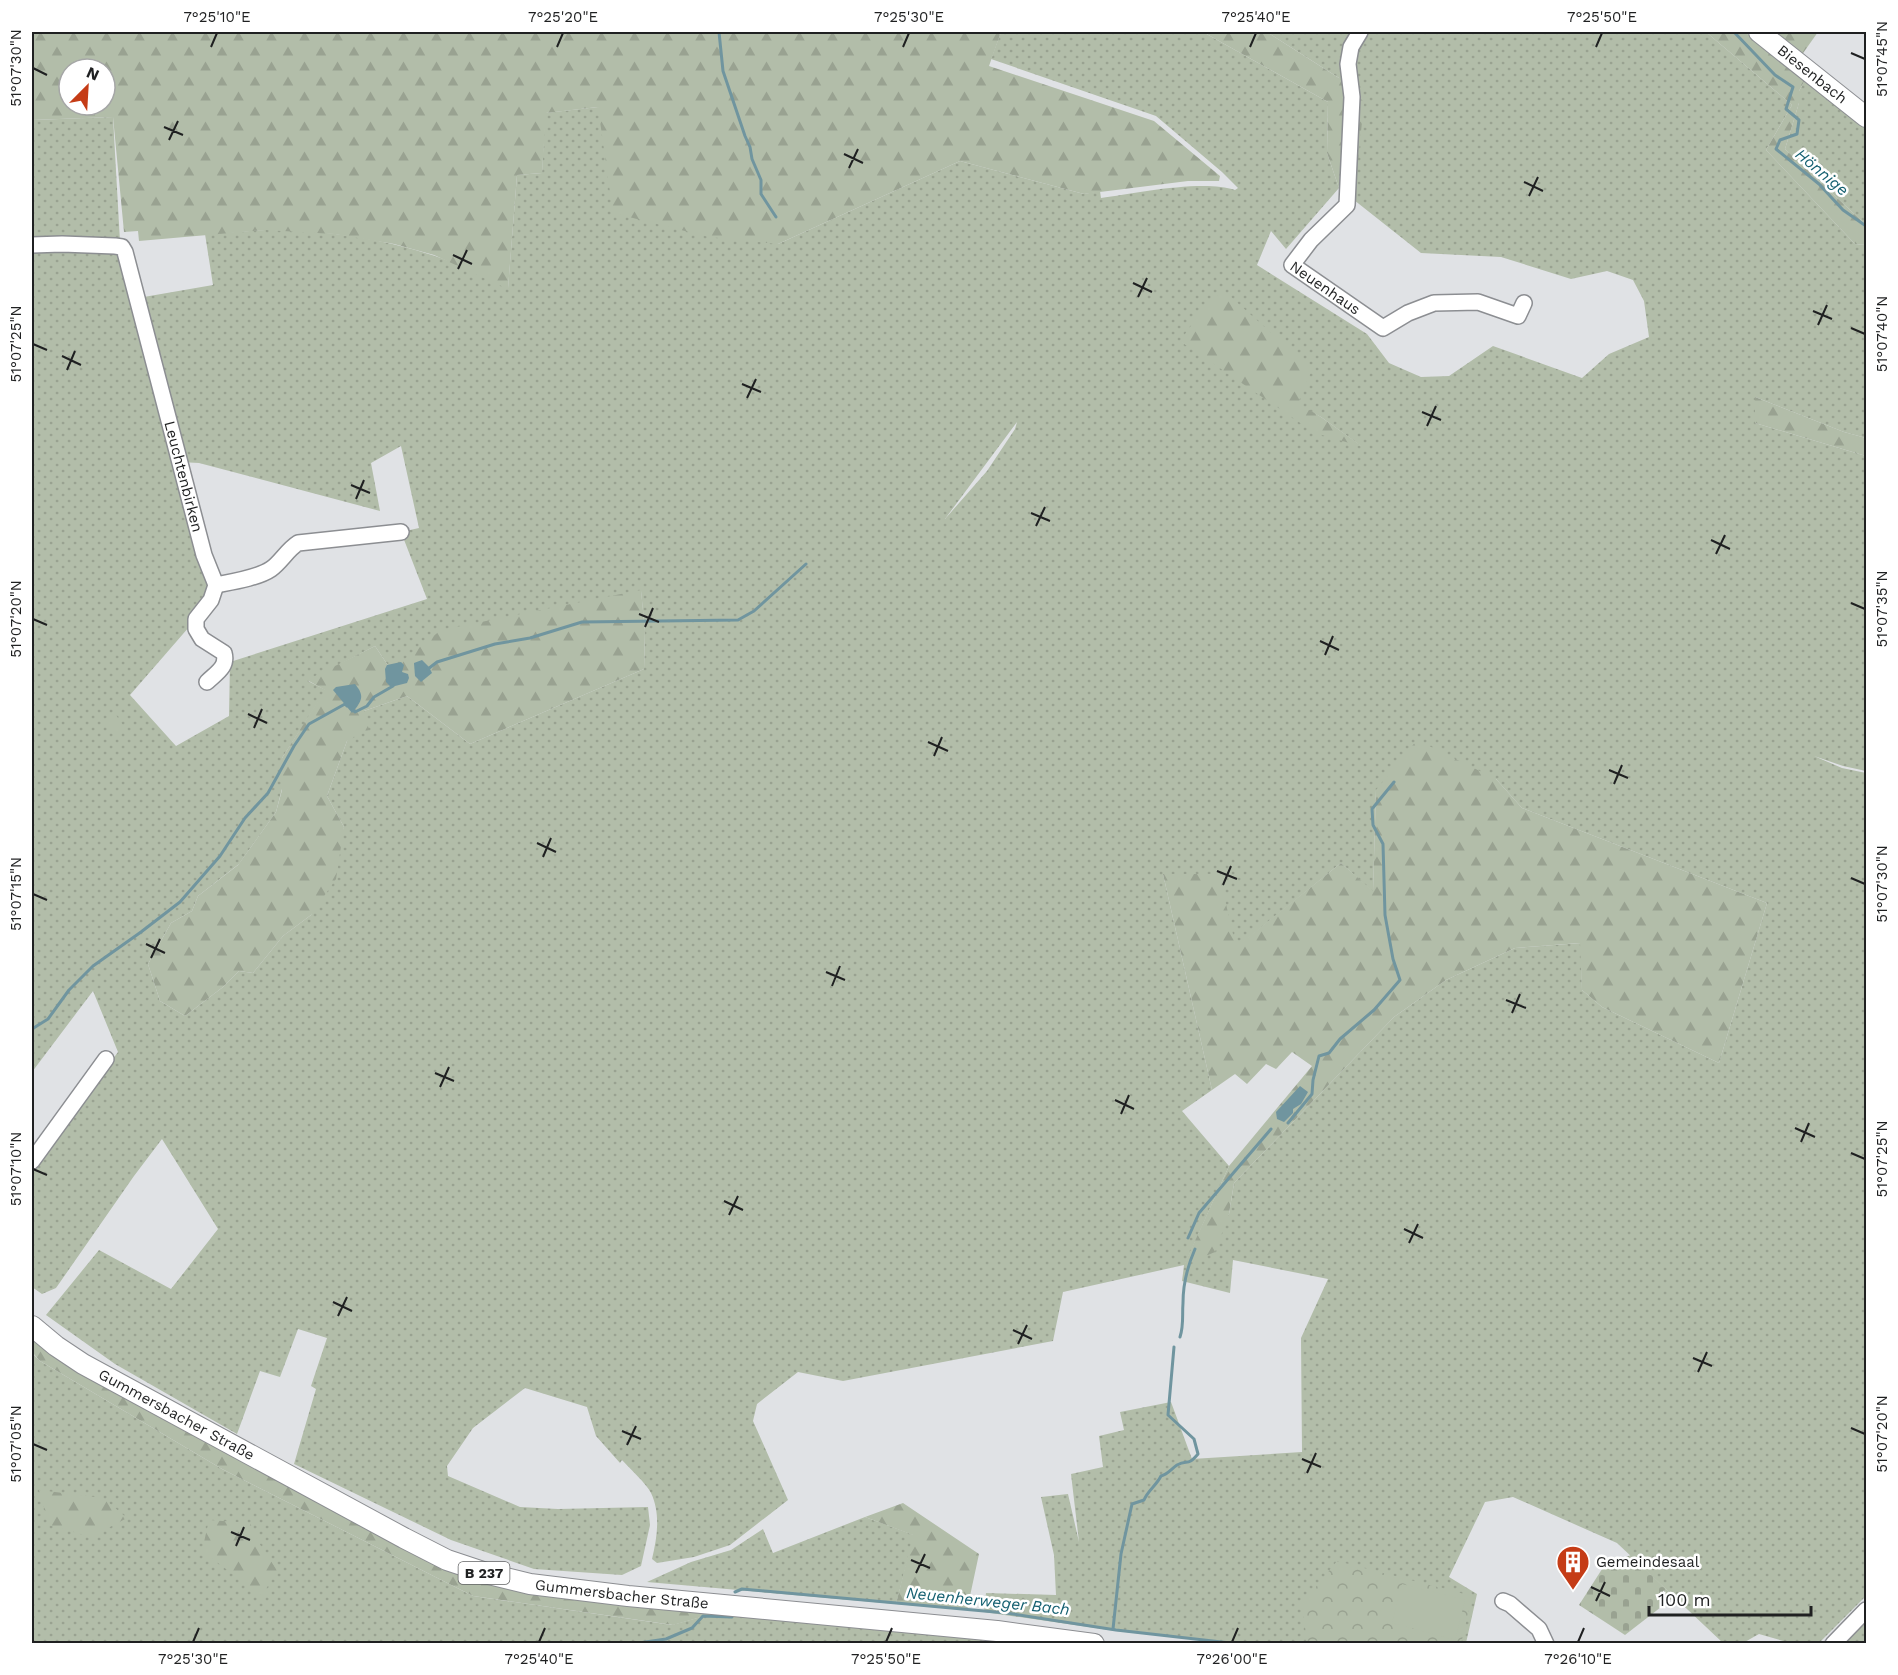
<svg xmlns="http://www.w3.org/2000/svg" width="1898" height="1675" font-family="'Work Sans',sans-serif">
  <style>
    .grass { fill: url(#grass-dots); fill-rule: evenodd }
    .forest { fill: url(#forest-firs); fill-rule: evenodd }
    .cemetery { fill: url(#cemetery-stones) }
    .park { fill: url(#park-crowns) }
    .pitch { fill: #b2bda9 }
    .water { fill: #70959f }
    .lines { fill: none; stroke-linecap: round; stroke-linejoin: round }
    .stream { stroke: #70959f; stroke-width: 3 }
    .minor-casing { stroke: #8c8e92; stroke-width: 18 }
    .major-casing { stroke: #8c8e92; stroke-width: 22 }
    .minor { stroke: #fff; stroke-width: 15 }
    .major { stroke: #fff; stroke-width: 20 }
    .ticks { fill: none; stroke: #1f2021; stroke-width: 2 }
    .labels { text-anchor: middle; dominant-baseline: central; stroke-width: 5; stroke-linejoin: round; paint-order: stroke }
    .shield { fill: #fff; stroke: #626364; stroke-width: 1.5 }
    .shield-label { font-size: 14px; font-weight: bold; fill: #1f2021 }
    .street-label { font-size: 15px; fill: #1f2021; stroke: #fff }
    .poi-label { font-size: 15px; fill: #1f2021; stroke: #fff; text-anchor: start }
    .water-label { font-size: 16px; font-style: italic; fill: #156071; stroke: #fff }
    .neatline { fill: none; stroke: #1f2021; stroke-width: 2 }
    .ticks-label { font-size: 15px; text-anchor: middle; fill: #1f2021 }
  </style>
  <defs>
    <pattern id="grass-dots" width="8" height="8" patternUnits="userSpaceOnUse" patternTransform="scale(1.5)"><rect width="8" height="8" fill="#b2bda9"/><path d="M2 2h.1M6 6h.1" fill="none" stroke="#99a291" stroke-width="1.8" stroke-linecap="round"/></pattern>
    <pattern id="forest-firs" width="22" height="20" patternUnits="userSpaceOnUse" patternTransform="scale(1.5)"><rect width="22" height="20" fill="#b2bda9"/><path d="M5 1l3.5 6h-7zM16 11l3.5 6h-7z" fill="#99a291"/></pattern>
    <pattern id="cemetery-stones" width="16" height="16" patternUnits="userSpaceOnUse" patternTransform="scale(1.5)"><rect width="16" height="16" fill="#b2bda9"/><path d="M2 7V4a2 2 0 0 1 4 0v3zM10 15v-3a2 2 0 0 1 4 0v3z" fill="#99a291"/></pattern>
    <pattern id="park-crowns" width="20" height="18" patternUnits="userSpaceOnUse" patternTransform="scale(1.5)"><rect width="20" height="18" fill="#b2bda9"/><path d="M2 6a3 3 0 1 1 6 0M12 15a3 3 0 1 1 6 0" fill="none" stroke="#99a291"/></pattern>
  </defs>
  <rect width="100%" height="100%" fill="#e0e2e5"/>
  <g class="grass">
    <path d="M 1001,32 L 1203,32 L 1328,102 L 1327,153 L 1339,188 L 1286,249 L 1271,231 L 1257,265 L 1367,334 L 1389,363 L 1421,377 L 1449,376 L 1493,346 L 1582,378 L 1609,354 L 1649,337 L 1644,301 L 1633,280 L 1607,271 L 1571,279 L 1501,257 L 1421,253 L 1354,200 L 1339,78 L 1267,32 L 1706,32 L 1792,105 L 1766,150 L 1855,244 L 1866,245 L 1866,438 L 1844,432 L 1755,397 L 1755,423 L 1866,456 L 1866,771 L 1843,766 L 1814,756 L 1842,768 L 1866,773 L 1866,1596 L 1819,1643 L 1790,1643 L 1759,1634 L 1743,1643 L 1723,1643 L 1617,1543 L 1513,1497 L 1485,1502 L 1449,1577 L 1477,1594 L 1466,1643 L 1230,1643 L 1116,1631 L 984,1612 L 986,1593 L 1056,1595 L 1054,1555 L 1041,1497 L 1068,1494 L 1079,1542 L 1071,1474 L 1103,1467 L 1099,1436 L 1124,1430 L 1120,1412 L 1171,1402 L 1192,1459 L 1302,1452 L 1301,1338 L 1328,1279 L 1233,1260 L 1230,1293 L 1182,1281 L 1184,1265 L 1063,1292 L 1053,1341 L 843,1381 L 798,1372 L 757,1404 L 753,1421 L 788,1500 L 730,1545 L 694,1557 L 657,1563 L 652,1559 C 657,1538 661,1514 651,1493 C 646,1483 630,1469 622,1460 L 620,1463 L 596,1436 L 587,1407 L 525,1388 L 473,1428 L 447,1466 L 448,1476 L 520,1507 L 558,1509 L 648,1507 L 650,1525 L 641,1566 L 622,1575 L 534,1569 L 451,1540 L 294,1464 L 316,1389 L 311,1386 L 327,1338 L 298,1329 L 280,1377 L 260,1371 L 237,1434 L 115,1364 L 46,1315 L 99,1250 L 171,1289 L 218,1229 L 162,1139 L 134,1176 L 56,1288 L 42,1294 L 32,1287 L 32,1168 L 118,1052 L 93,991 L 32,1072 L 32,249 L 117,252 L 124,265 L 210,584 L 196,619 L 130,695 L 176,746 L 229,716 L 230,662 L 427,599 L 401,532 L 419,528 L 401,446 L 371,463 L 380,511 L 199,463 L 180,462 L 138,298 L 213,285 L 205,234 C 225,233 245,231 265,230 C 321,229 379,238 432,255 C 458,263 483,277 508,288 L 517,175 L 542,173 L 545,113 L 598,107 L 778,244 L 960,161 L 1084,194 L 1100,191 L 1101,198 C 1135,193 1204,179 1235,190 L 1238,188 L 1222,172 L 1156,116 L 991,59 ZM 1180,341 L 1321,417 L 1361,446 ZM 1017,422 L 1015,429 L 987,471 L 945,519 ZM 641,591 L 645,631 L 644,669 L 470,744 L 407,696 L 364,711 L 347,741 L 327,796 L 344,827 L 311,915 L 283,936 L 253,973 L 239,971 L 223,987 L 185,1016 L 160,1001 L 148,964 L 171,923 L 192,911 L 198,896 L 239,864 L 276,812 L 282,789 L 282,758 L 326,690 L 308,681 L 375,646 L 391,670 ZM 1496,779 L 1522,808 L 1767,903 L 1719,1063 L 1602,1007 L 1582,990 L 1581,943 L 1515,948 L 1446,980 L 1394,1017 L 1234,1183 L 1229,1214 L 1185,1264 L 1229,1166 L 1182,1111 L 1212,1090 L 1163,874 L 1236,948 L 1341,863 L 1373,892 L 1376,790 Z"/>
    <polygon points="1805,80 1866,125 1866,225 1785,149 1799,103 1799,91"/>
    <polygon points="113,117 120,242 32,243 32,120"/>
    <polygon points="32,1353 40,1361 222,1469 473,1596 672,1625 719,1612 991,1641 991,1643 32,1643"/>
    <polygon points="865,1517 914,1535 896,1604 647,1582 691,1562 731,1550 763,1529 773,1553"/>
    <polygon points="1866,1617 1866,1643 1841,1643"/>
  </g>
  <g class="forest">
    <path d="M 32,32 L 1001,32 L 989,66 L 1154,121 L 1220,176 L 1219,181 L 1188,181 L 1084,194 L 960,161 L 778,244 L 709,237 L 613,213 L 598,107 L 546,113 L 542,173 L 517,175 L 508,289 L 434,255 L 394,244 L 334,234 L 266,230 L 139,241 L 138,231 L 124,232 L 113,117 L 32,120 ZM 69,69 L 105,69 L 105,105 L 69,105 Z"/>
    <polygon points="1203,32 1267,32 1339,78 1364,102 1354,200 1339,188 1327,153 1328,102"/>
    <polygon points="1706,32 1745,32 1805,80 1799,91 1799,103 1785,149 1866,225 1866,245 1855,244 1766,150 1792,105"/>
    <polygon points="1771,32 1818,32 1801,56"/>
    <polygon points="1224,291 1312,369 1298,403 1321,417 1363,447 1315,433 1180,341 1208,302"/>
    <polygon points="1755,397 1844,432 1866,438 1866,456 1755,423"/>
    <polygon points="641,590 645,631 644,669 470,744 407,696 364,711 369,730 347,741 327,796 344,827 336,879 311,915 283,936 253,973 239,971 223,987 185,1016 160,1001 148,964 171,923 192,911 198,896 238,865 276,812 282,790 282,758 325,690 307,680 375,646 391,670 441,630"/>
    <polygon points="114,712 128,733 117,733 105,719"/>
    <polygon points="1417,740 1496,779 1522,808 1767,903 1719,1063 1602,1007 1582,990 1580,943 1515,948 1446,980 1394,1017 1234,1183 1229,1214 1215,1252 1184,1265 1229,1166 1312,1066 1292,1052 1276,1069 1266,1064 1247,1084 1235,1074 1212,1090 1163,874 1219,874 1236,947 1341,863 1373,891 1376,790"/>
    <polygon points="32,1337 442,1565 719,1612 673,1625 473,1596 222,1469 40,1361 32,1352"/>
    <polygon points="39,1490 103,1498 127,1518 91,1537 49,1525"/>
    <polygon points="903,1503 979,1554 967,1610 896,1604 913,1535 865,1517"/>
    <polygon points="209,1520 250,1523 259,1543 277,1570 262,1596 202,1551"/>
  </g>
  <polygon class="cemetery" points="1631,1555 1674,1597 1625,1635 1579,1605 1604,1566"/>
  <polygon class="park" points="1337,1561 1472,1596 1461,1644 1307,1642 1302,1604"/>
  <polygon class="pitch" points="1402,1584 1465,1600 1455,1640 1392,1623"/>
  <g class="water">
    <polygon points="422,660 429,667 432,673 421,682 415,676 414,663"/>
    <polygon points="401,662 404,665 402,672 408,674 409,678 407,683 391,687 386,682 385,669 387,665"/>
    <path d="M 355,684 C 365,696 362,701 352,713 L 333,690 L 336,687 Z"/>
    <polygon points="1300,1086 1308,1092 1301,1104 1293,1109 1293,1113 1284,1122 1277,1119 1276,1112"/>
  </g>
  <g class="lines">
    <g class="stream">
      <polyline points="719,32 723,71 745,136 750,147 752,159 761,180 761,194 776,217"/>
      <polyline points="1734,32 1775,75 1793,87 1786,109 1799,120 1797,134 1780,140 1776,149 1819,184 1843,210 1866,226"/>
      <polyline points="428,669 437,662 495,644 530,638 582,622 738,620 754,611 806,564"/>
      <polyline points="353,710 355,712 367,706 374,697 393,686"/>
      <polyline points="32,1029 48,1019 69,990 93,966 141,932 180,902 220,856 245,818 268,793 294,746 309,724 345,704 347,706"/>
      <polyline points="1288,1123 1312,1094 1313,1080 1319,1056 1329,1053 1340,1039 1374,1010 1400,980 1393,959 1385,915 1383,844 1373,825 1372,809 1394,782"/>
      <polyline points="1188,1238 1199,1213 1271,1129"/>
      <path d="M 1180,1337 C 1184,1325 1182,1315 1183,1303 C 1183,1285 1188,1265 1195,1249"/>
      <polyline points="735,1592 742,1589 1006,1613 1116,1630 1239,1644"/>
      <path d="M 1113,1629 L 1121,1554 L 1132,1504 L 1144,1500 C 1148,1490 1156,1486 1161,1476 C 1168,1474 1171,1469 1177,1465 C 1188,1459 1187,1467 1198,1454 L 1194,1439 L 1168,1415 L 1174,1347"/>
      <polyline points="632,1644 666,1639 692,1628 703,1616 732,1617"/>
    </g>
    <g class="minor-casing">
      <g id="minor">
        <path id="s1" d="M 1360,32 L 1351,47 L 1348,64 L 1352,97 L 1347,205 L 1311,240 L 1292,265 L 1383,328 L 1408,313 L 1434,303 L 1478,302 L 1518,316 L 1524,303"/>
        <path id="s2" d="M 32,245 L 62,244 L 115,246 L 122,247 L 125,252 L 204,555 L 216,585 L 211,600 L 196,619 L 196,629 L 202,639 L 224,653 C 228,667 216,673 207,682"/>
        <path d="M 216,585 C 231,582 258,578 271,569 C 281,562 287,550 298,543 L 401,532"/>
        <polyline points="32,1161 106,1059"/>
        <polyline points="1503,1601 1510,1604 1539,1629 1546,1644"/>
        <polyline points="1833,1644 1866,1610"/>
      </g>
    </g>
    <g class="major-casing">
      <g id="major">
        <path id="s3" d="M 1759,32 L 1866,117"/>
        <path id="s4" d="M 32,1326 L 56,1346 L 83,1364 L 404,1538 L 447,1560 L 489,1574 L 530,1584 L 628,1596 L 997,1631 L 1094,1644"/>
      </g>
    </g>
    <use href="#minor" class="minor"/>
    <use href="#major" class="major"/>
  </g>
  <path class="ticks" d="M 211,47 L 217,33M 557,47 L 563,33M 903,47 L 909,33M 1250,47 L 1256,33M 1596,47 L 1602,33M 1851,53 L 1865,59M 33,68 L 47,75M 164,127 L 183,135M 169,140 L 178,121M 844,154 L 863,163M 849,168 L 858,149M 1524,182 L 1543,191M 1529,196 L 1538,177M 453,255 L 472,264M 458,269 L 467,250M 1133,283 L 1152,292M 1138,297 L 1147,278M 1813,311 L 1832,319M 1818,325 L 1827,305M 1851,328 L 1865,334M 33,344 L 47,350M 62,356 L 81,365M 67,370 L 75,351M 742,384 L 761,392M 747,398 L 756,379M 1422,412 L 1441,420M 1427,426 L 1436,406M 351,485 L 370,493M 356,499 L 364,480M 1031,513 L 1050,521M 1036,526 L 1045,507M 1711,540 L 1730,549M 1716,554 L 1725,535M 1851,603 L 1865,609M 639,614 L 659,622M 33,619 L 47,625M 645,627 L 653,608M 1320,641 L 1339,650M 1325,655 L 1333,636M 248,714 L 267,723M 254,728 L 262,709M 928,742 L 948,751M 934,756 L 942,737M 1609,770 L 1628,778M 1614,784 L 1622,765M 537,843 L 556,852M 543,857 L 551,838M 1217,871 L 1237,879M 1851,878 L 1865,884M 1223,885 L 1231,866M 33,894 L 47,900M 146,944 L 165,953M 151,958 L 160,939M 826,972 L 845,980M 832,986 L 840,966M 1506,1000 L 1526,1008M 1512,1013 L 1520,994M 435,1073 L 454,1081M 440,1087 L 449,1067M 1115,1100 L 1134,1109M 1121,1114 L 1129,1095M 1795,1128 L 1815,1137M 1801,1142 L 1809,1123M 1851,1153 L 1865,1159M 33,1169 L 47,1175M 724,1201 L 743,1210M 729,1215 L 738,1196M 1404,1229 L 1423,1238M 1409,1243 L 1418,1224M 333,1302 L 352,1311M 338,1316 L 347,1297M 1013,1330 L 1032,1339M 1018,1344 L 1027,1325M 1693,1358 L 1712,1366M 1698,1372 L 1707,1352M 1851,1428 L 1865,1434M 622,1431 L 641,1439M 33,1444 L 47,1450M 627,1445 L 636,1426M 1302,1459 L 1321,1467M 1307,1473 L 1316,1453M 231,1532 L 250,1540M 236,1546 L 244,1527M 911,1560 L 930,1568M 916,1573 L 925,1554M 1591,1587 L 1610,1596M 1596,1601 L 1605,1582M 193,1642 L 199,1628M 539,1642 L 545,1628M 886,1642 L 892,1628M 1232,1642 L 1238,1628M 1578,1642 L 1584,1628"/>
  <defs>
    <g id="building-pin" transform="scale(1.725)"><path d="M0 17L-7.5 6A9.5 9.5 0 1 1 7.5 6Z" fill="#c53c16" stroke="#fff"/><path d="M-4-6H4V6H1V3H-1V6H-4ZM-2.5-4.3h1.7v1.8h-1.7ZM.8-4.3h1.7v1.8H.8ZM-2.5-1h1.7V.8h-1.7ZM.8-1h1.7V.8H.8Z" fill="#fff"/></g>
  </defs>
  <g fill-rule="evenodd">
    <use href="#building-pin" x="1573" y="1562"/>
  </g>
  <g class="labels">
    <rect class="shield" x="458.5" y="1562" width="51" height="22" rx="4.5"/>
    <g class="shield-label">
      <text x="484" y="1573">B 237</text>
    </g>
    <g class="street-label">
      <text stroke="none"><textPath href="#s3" startOffset="68">Biesenbach</textPath></text>
      <text stroke="none"><textPath href="#s1" startOffset="298">Neuenhaus</textPath></text>
      <text stroke="none"><textPath href="#s2" startOffset="328">Leuchtenbirken</textPath></text>
      <text stroke="none"><textPath href="#s4" startOffset="170">Gummersbacher Straße</textPath></text>
      <text stroke="none"><textPath href="#s4" startOffset="656">Gummersbacher Straße</textPath></text>
    </g>
    <g class="poi-label">
      <text x="1596" y="1562">Gemeindesaal</text>
    </g>
    <g class="water-label">
      <text transform="translate(1822 172) rotate(40)">Hönnige</text>
      <text transform="translate(988 1601) rotate(6)">Neuenherweger Bach</text>
    </g>
  </g>
  <rect width="1898" height="1675" fill="none" stroke="#ffffff" stroke-width="66"/>
  <g transform="translate(87 87) rotate(24)"><circle r="28" fill="#ffffff" stroke="#a5a6a6" stroke-width="1.5"/>
  <path d="M0-4.5L10 22L0 15L-10 22Z" fill="#c53c16"/>
  <text y="-9" font-size="16" font-weight="bold" text-anchor="middle" fill="#1f2021">N</text>
  </g>
  <path d="M1649 1606v9h162v-9" fill="none" stroke="#1f2021" stroke-width="3"/>
  <text x="1658" y="1606" font-size="18" fill="#1f2021" stroke="#ffffff" stroke-width="4.5" paint-order="stroke">100 m</text>
  <rect x="33" y="33" width="1832" height="1609" class="neatline"/>
  <g class="ticks-label">
    <text x="217" y="22">7°25'10"E</text>
    <text x="563" y="22">7°25'20"E</text>
    <text x="909" y="22">7°25'30"E</text>
    <text x="1256" y="22">7°25'40"E</text>
    <text x="1602" y="22">7°25'50"E</text>
    <text transform="translate(1882 59) rotate(-90)" y="5">51°07'45"N</text>
    <text transform="translate(16 68) rotate(-90)" y="5">51°07'30"N</text>
    <text transform="translate(1882 334) rotate(-90)" y="5">51°07'40"N</text>
    <text transform="translate(16 344) rotate(-90)" y="5">51°07'25"N</text>
    <text transform="translate(1882 609) rotate(-90)" y="5">51°07'35"N</text>
    <text transform="translate(16 619) rotate(-90)" y="5">51°07'20"N</text>
    <text transform="translate(1882 884) rotate(-90)" y="5">51°07'30"N</text>
    <text transform="translate(16 894) rotate(-90)" y="5">51°07'15"N</text>
    <text transform="translate(1882 1159) rotate(-90)" y="5">51°07'25"N</text>
    <text transform="translate(16 1169) rotate(-90)" y="5">51°07'10"N</text>
    <text transform="translate(1882 1434) rotate(-90)" y="5">51°07'20"N</text>
    <text transform="translate(16 1444) rotate(-90)" y="5">51°07'05"N</text>
    <text x="193" y="1664">7°25'30"E</text>
    <text x="539" y="1664">7°25'40"E</text>
    <text x="886" y="1664">7°25'50"E</text>
    <text x="1232" y="1664">7°26'00"E</text>
    <text x="1578" y="1664">7°26'10"E</text>
  </g>
</svg>
